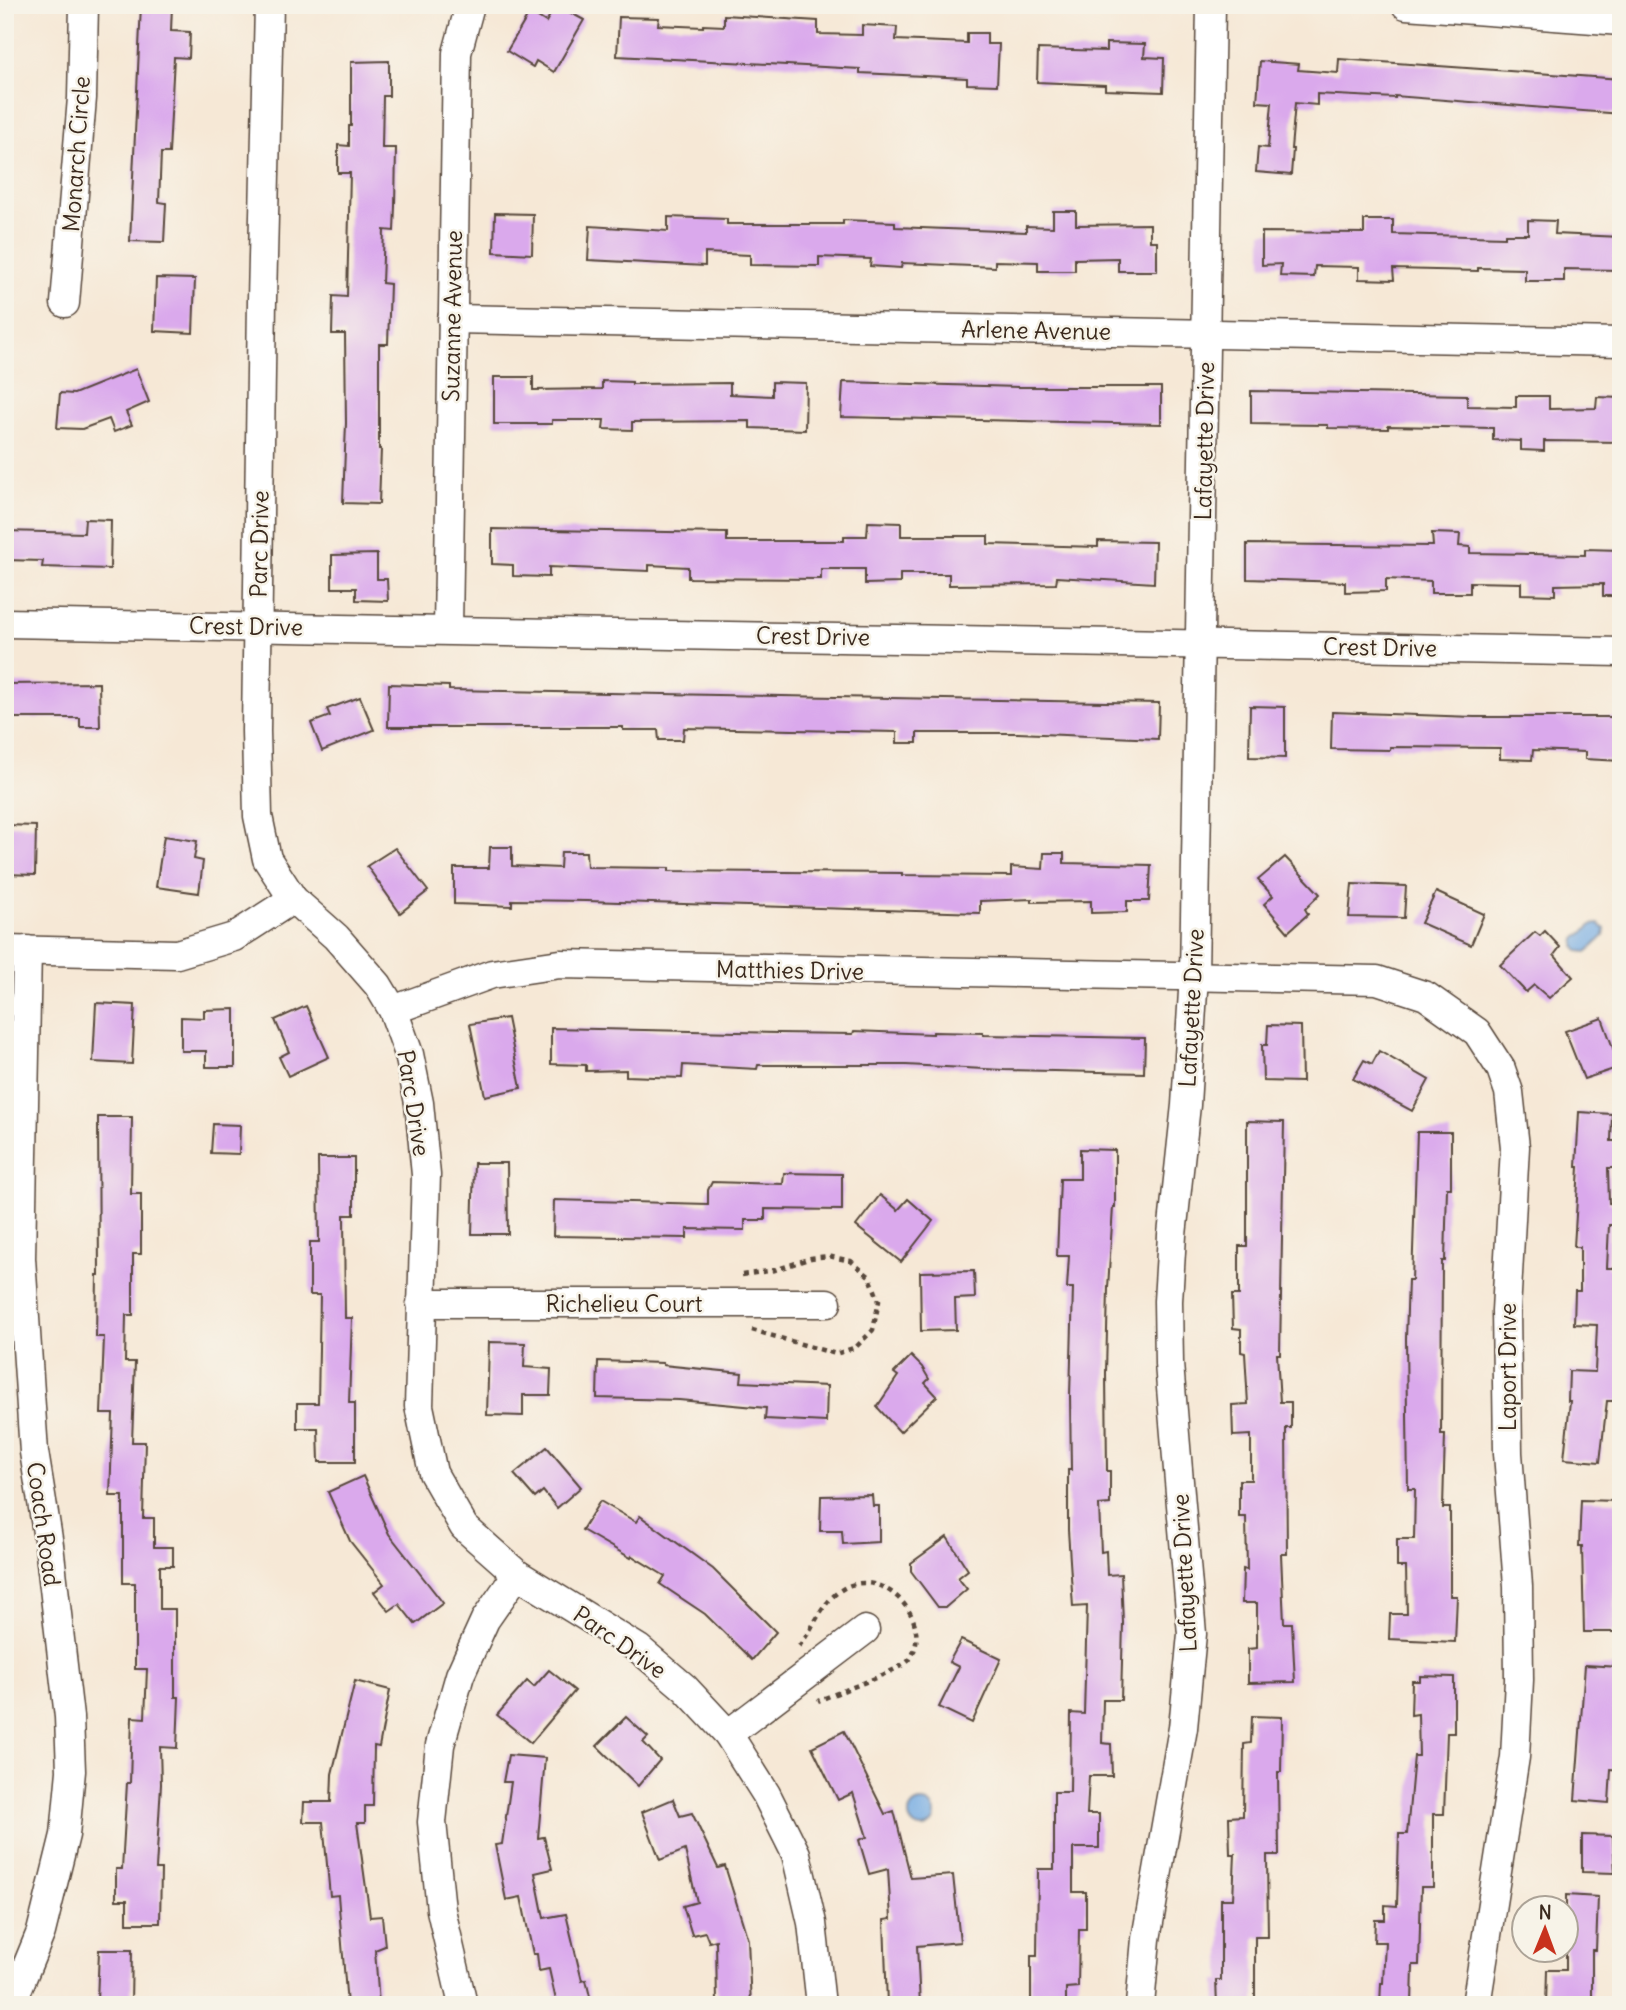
<svg xmlns="http://www.w3.org/2000/svg" width="1626" height="2010" font-family="Delius,sans-serif">
  <style>
    .water { fill: #75abe3; stroke: #586a80; stroke-width: 2 }
    .building { fill: #daa9ec }
    .lines { fill: none; stroke-linecap: round; stroke-linejoin: round }
    .minor-casing { stroke: #57463a; stroke-width: 31 }
    .path { stroke: #57463a; stroke-width: 4.5; stroke-dasharray: 5 5; stroke-linecap: butt }
    .minor { stroke: #fff; stroke-width: 28 }
    .labels { text-anchor: middle; dominant-baseline: central; stroke-width: 5; stroke-linejoin: round; paint-order: stroke }
    .street-label { font-size: 23px; fill: #3b2a1e; stroke: #f7f3e8 }
  </style>
  <rect width="100%" height="100%" fill="#f7f3e8"/>
  <filter id="ink" filterUnits="userSpaceOnUse"><feTurbulence type="fractalNoise" baseFrequency=".0143" numOctaves="2"/><feDisplacementMap in="SourceGraphic" scale="14" xChannelSelector="R" yChannelSelector="G"/><feConvolveMatrix kernelMatrix="1 2 1 2 8 2 1 2 1" color-interpolation-filters="sRGB"/></filter>
  <filter id="wash" filterUnits="userSpaceOnUse"><feTurbulence type="fractalNoise" baseFrequency=".00686" numOctaves="4" result="noise"/><feDisplacementMap in="SourceGraphic" scale="28" xChannelSelector="R" yChannelSelector="G"/><feGaussianBlur stdDeviation="1.57" result="paint"/><feColorMatrix in="noise" values="0 0 0 0 0 0 0 0 0 0 0 0 0 0 0 0 0 1.4 0 .05"/><feComposite in="paint" operator="in"/></filter>
  <g filter="url(#wash)">
    <rect width="100%" height="100%" fill="#f6e8d6"/>
    <g class="water">
      <polygon points="1599,924 1605,929 1604,936 1587,952 1579,951 1575,946 1576,939 1592,925"/>
      <circle cx="922" cy="1815" r="13"/>
    </g>
    <g id="blocks">
      <g class="building">
        <polygon points="141,5 172,5 171,31 190,32 189,58 174,57 169,153 161,153 159,202 166,203 164,242 130,241"/>
        <polygon points="556,5 584,20 554,72 536,61 533,67 507,51 530,12 546,22"/>
        <polygon points="724,15 818,21 818,34 862,35 862,25 897,27 896,40 967,43 967,33 987,33 987,44 999,44 997,85 967,84 967,78 860,73 860,69 617,56 619,17 659,18 658,25 703,27 703,25 724,26"/>
        <polygon points="1106,43 1145,44 1144,57 1164,58 1163,92 1105,90 1105,85 1037,82 1038,49 1106,51"/>
        <polygon points="1339,59 1621,79 1621,114 1395,96 1395,98 1317,94 1317,105 1295,103 1291,149 1293,149 1291,175 1256,172 1258,147 1268,148 1272,103 1257,102 1260,61 1299,64 1298,70 1338,73"/>
        <polygon points="389,61 389,96 383,96 382,148 396,148 395,206 394,231 384,230 382,283 390,284 388,344 379,344 379,449 381,449 379,504 343,503 346,423 345,334 332,334 333,296 347,297 350,173 338,173 338,145 349,146 349,126 351,126 351,62"/>
        <polygon points="1053,211 1076,211 1076,225 1150,224 1150,241 1157,241 1157,271 1118,271 1118,258 1075,259 1075,271 1038,271 1038,262 995,261 995,267 902,263 901,268 870,266 871,259 819,257 819,266 750,265 750,255 705,253 705,266 588,260 590,226 668,231 668,217 727,219 727,224 843,224 843,220 895,222 895,227 1026,232 1026,226 1053,227"/>
        <polygon points="495,213 533,214 532,254 494,252"/>
        <polygon points="1364,220 1393,220 1393,234 1505,237 1505,234 1528,234 1528,220 1556,221 1555,234 1621,237 1621,270 1564,269 1564,281 1525,281 1525,269 1478,268 1478,271 1393,269 1394,280 1359,279 1359,267 1315,266 1314,277 1280,276 1281,264 1262,265 1262,232 1364,233"/>
        <polygon points="156,278 195,279 193,333 154,331"/>
        <polygon points="136,369 149,402 126,412 132,425 114,432 109,419 82,429 57,428 60,393 74,394"/>
        <polygon points="494,377 533,377 533,390 602,389 602,381 632,382 632,384 730,383 730,394 772,396 772,382 806,383 805,430 750,428 750,421 632,422 632,430 603,429 604,420 552,420 552,424 494,424"/>
        <polygon points="843,382 1019,387 1161,387 1161,424 841,417"/>
        <polygon points="1251,391 1467,395 1467,406 1516,407 1516,396 1549,396 1549,409 1596,408 1597,397 1621,398 1621,442 1544,441 1544,451 1521,450 1521,441 1493,440 1493,428 1388,426 1388,429 1328,428 1328,425 1251,424"/>
        <polygon points="85,519 111,520 110,569 42,567 43,561 5,560 5,531 84,533"/>
        <polygon points="868,522 901,523 901,536 988,536 988,544 1098,547 1098,541 1155,542 1154,583 1057,577 1056,584 949,585 949,574 900,574 900,583 865,584 865,569 821,569 821,579 688,578 688,567 649,565 649,571 549,567 549,577 513,576 513,565 492,564 492,529 727,533 727,541 844,541 844,536 867,536"/>
        <polygon points="1432,533 1460,534 1459,546 1470,547 1470,553 1585,555 1585,549 1621,550 1621,596 1603,596 1603,584 1555,585 1555,595 1521,594 1521,583 1470,582 1470,593 1431,593 1431,581 1386,579 1386,591 1345,592 1345,582 1247,579 1247,544 1433,546"/>
        <polygon points="377,554 377,579 387,579 388,601 356,600 356,588 332,588 332,555"/>
        <polygon points="99,683 100,727 80,727 80,718 5,718 5,684"/>
        <polygon points="389,684 449,686 449,690 1159,703 1158,739 1018,733 917,733 917,743 897,743 897,732 684,728 683,740 659,740 658,730 623,730 623,727 388,727"/>
        <polygon points="360,697 374,730 322,751 311,723 330,716 327,709"/>
        <polygon points="1250,706 1285,707 1285,758 1249,757"/>
        <polygon points="1332,712 1474,717 1620,717 1621,761 1585,759 1585,752 1533,750 1532,760 1500,759 1500,748 1390,747 1390,750 1331,749"/>
        <polygon points="5,825 36,826 35,875 5,874"/>
        <polygon points="164,836 197,841 194,859 203,861 199,893 156,887"/>
        <polygon points="490,847 512,847 512,866 560,868 561,852 586,852 587,867 669,868 669,871 902,873 902,875 1011,876 1011,867 1043,869 1044,853 1064,853 1064,863 1151,865 1149,901 1127,901 1127,912 1091,913 1091,901 1032,902 1032,899 980,901 980,913 587,901 512,900 512,906 454,904 454,868 489,868"/>
        <polygon points="395,848 428,891 400,913 367,866"/>
        <polygon points="1285,857 1320,894 1305,909 1308,914 1288,932 1264,904 1273,896 1258,880"/>
        <polygon points="1352,884 1406,886 1404,918 1349,917"/>
        <polygon points="1436,892 1484,914 1471,945 1421,923"/>
        <polygon points="1545,931 1560,947 1554,955 1573,977 1549,998 1534,985 1526,992 1500,965 1535,932 1540,936"/>
        <polygon points="96,1003 135,1005 132,1064 93,1062"/>
        <polygon points="306,1006 329,1057 288,1076 279,1057 289,1052 275,1020"/>
        <polygon points="235,1009 235,1067 206,1067 206,1051 181,1051 181,1017 204,1018 204,1010"/>
        <polygon points="507,1018 521,1088 485,1096 470,1024"/>
        <polygon points="1602,1018 1620,1067 1584,1079 1565,1031"/>
        <polygon points="1268,1025 1301,1026 1302,1082 1263,1081 1262,1045 1267,1045"/>
        <polygon points="551,1028 778,1033 853,1034 854,1031 933,1034 933,1032 983,1033 983,1035 1145,1038 1144,1073 1004,1070 906,1065 758,1065 757,1069 683,1065 682,1078 626,1076 626,1070 586,1071 586,1065 551,1064"/>
        <polygon points="1379,1051 1429,1080 1412,1111 1353,1079 1364,1060 1372,1064"/>
        <polygon points="1579,1112 1612,1114 1611,1141 1621,1141 1621,1168 1608,1168 1609,1203 1621,1204 1621,1225 1609,1225 1607,1268 1617,1268 1621,1401 1607,1401 1600,1462 1564,1459 1570,1401 1568,1401 1569,1371 1595,1372 1597,1325 1574,1324 1575,1291 1580,1291 1580,1247 1574,1247 1579,1167 1576,1167"/>
        <polygon points="98,1117 132,1117 131,1194 141,1194 141,1254 133,1254 133,1315 126,1315 125,1362 135,1362 132,1442 145,1442 143,1518 154,1518 154,1547 173,1547 173,1566 160,1566 160,1609 175,1609 175,1697 179,1697 177,1748 160,1747 161,1784 156,1869 161,1869 160,1923 127,1923 127,1900 116,1900 116,1869 122,1869 127,1783 130,1783 132,1717 145,1718 147,1669 135,1669 135,1583 123,1583 123,1496 110,1496 113,1414 101,1414 104,1337 96,1337 97,1275 99,1275"/>
        <polygon points="1247,1121 1284,1122 1280,1354 1277,1354 1280,1402 1291,1402 1291,1428 1286,1428 1287,1554 1281,1554 1284,1623 1292,1623 1295,1682 1248,1683 1248,1649 1257,1648 1257,1603 1242,1603 1243,1569 1247,1570 1246,1517 1239,1517 1239,1480 1251,1480 1251,1435 1233,1436 1232,1405 1248,1404 1245,1353 1241,1352 1241,1329 1233,1328 1232,1295 1239,1295 1239,1246 1247,1246"/>
        <polygon points="213,1124 240,1125 239,1154 211,1153"/>
        <polygon points="1417,1132 1451,1132 1451,1188 1447,1188 1445,1261 1442,1261 1441,1434 1445,1434 1443,1508 1450,1508 1450,1596 1457,1596 1455,1642 1389,1639 1390,1614 1407,1614 1406,1567 1397,1567 1397,1539 1414,1539 1415,1489 1408,1489 1406,1339 1408,1280 1412,1280"/>
        <polygon points="1080,1149 1115,1150 1115,1207 1113,1207 1108,1288 1106,1373 1107,1471 1110,1471 1110,1504 1099,1505 1101,1552 1106,1551 1107,1575 1121,1574 1123,1623 1121,1700 1103,1700 1102,1743 1111,1744 1112,1776 1089,1776 1087,1814 1099,1814 1099,1848 1073,1848 1073,1892 1086,1892 1086,1929 1079,1929 1078,1987 1066,1988 1066,2005 1031,2005 1031,1956 1037,1956 1038,1869 1054,1869 1054,1792 1070,1792 1071,1713 1084,1714 1087,1606 1073,1607 1068,1530 1068,1470 1071,1470 1070,1396 1073,1288 1067,1288 1069,1256 1057,1256 1060,1179 1080,1179"/>
        <polygon points="318,1158 354,1158 354,1215 344,1215 345,1318 352,1318 349,1403 355,1403 355,1462 319,1462 318,1428 297,1428 297,1403 318,1403 320,1295 310,1295 310,1242 319,1242"/>
        <polygon points="474,1163 507,1163 508,1234 472,1234"/>
        <polygon points="784,1173 842,1174 842,1210 765,1209 765,1220 745,1220 745,1230 687,1229 687,1238 553,1236 554,1200 708,1204 708,1190 712,1182 783,1184"/>
        <polygon points="880,1195 898,1210 908,1199 933,1221 901,1262 856,1226"/>
        <polygon points="974,1271 975,1298 955,1299 956,1330 921,1331 920,1272"/>
        <polygon points="489,1342 525,1343 524,1367 551,1369 550,1395 523,1395 523,1416 487,1415"/>
        <polygon points="911,1356 922,1367 929,1379 925,1383 937,1396 900,1432 877,1407 898,1376 894,1373"/>
        <polygon points="598,1361 663,1363 663,1365 742,1373 741,1382 827,1386 826,1422 765,1419 766,1408 679,1400 597,1398"/>
        <polygon points="547,1447 581,1487 557,1508 543,1491 535,1498 514,1474"/>
        <polygon points="363,1476 389,1534 443,1603 415,1624 399,1604 389,1611 374,1592 384,1584 350,1541 328,1492"/>
        <polygon points="872,1495 873,1506 879,1506 879,1542 843,1544 842,1531 820,1531 821,1496"/>
        <polygon points="1581,1500 1617,1501 1616,1526 1621,1526 1621,1546 1616,1546 1615,1632 1584,1632 1582,1546 1579,1546"/>
        <polygon points="600,1501 636,1522 640,1516 713,1569 776,1632 752,1660 705,1614 660,1584 665,1576 632,1556 631,1558 582,1530"/>
        <polygon points="947,1537 968,1570 958,1578 967,1589 946,1607 938,1607 911,1571 911,1563"/>
        <polygon points="961,1640 1001,1659 972,1723 939,1707 959,1667 949,1662"/>
        <polygon points="1585,1665 1620,1667 1616,1747 1621,1748 1621,1770 1611,1769 1609,1803 1575,1800"/>
        <polygon points="549,1670 575,1691 531,1743 497,1715 527,1681 534,1687"/>
        <polygon points="1420,1676 1454,1677 1454,1733 1447,1733 1444,1814 1433,1814 1433,1887 1421,1887 1419,1965 1413,1965 1412,2005 1380,2005 1381,1983 1383,1983 1385,1942 1374,1942 1375,1920 1385,1920 1385,1905 1397,1906 1399,1834 1407,1834 1414,1756 1419,1756 1418,1714 1411,1715 1412,1681 1420,1681"/>
        <polygon points="355,1681 390,1690 379,1747 374,1746 373,1806 365,1806 365,1823 357,1823 370,1917 382,1916 385,1946 375,1950 379,2005 347,2005 338,1895 330,1896 323,1822 303,1822 304,1802 331,1802 332,1774"/>
        <polygon points="1252,1716 1282,1717 1281,1772 1278,1772 1279,1855 1267,1855 1268,1937 1255,1937 1255,2005 1217,2005 1216,1980 1221,1980 1221,1899 1233,1899 1235,1854 1230,1854 1229,1817 1243,1816 1244,1744 1251,1743"/>
        <polygon points="626,1717 648,1737 643,1742 660,1760 638,1786 597,1746"/>
        <polygon points="844,1731 885,1814 894,1811 911,1878 953,1875 960,1942 917,1946 920,2005 887,2005 884,1920 891,1919 888,1869 869,1874 859,1840 867,1837 853,1793 838,1800 812,1747"/>
        <polygon points="508,1755 545,1758 538,1838 544,1837 552,1869 535,1873 544,1918 566,1914 582,1981 586,1980 592,2005 557,2005 549,1969 539,1971 537,1954 533,1954 521,1897 506,1900 495,1845 502,1844 511,1782 503,1782"/>
        <polygon points="673,1799 680,1816 692,1813 718,1868 725,1866 748,1940 751,2005 717,2005 716,1940 709,1942 705,1932 692,1935 683,1906 697,1902 685,1850 660,1860 642,1812"/>
        <polygon points="1582,1835 1613,1836 1615,1873 1582,1872"/>
        <polygon points="1566,1895 1598,1897 1596,1950 1592,1950 1592,2005 1546,2005 1547,1970 1566,1970"/>
        <polygon points="99,1950 132,1950 131,2003 97,2002"/>
      </g>
    </g>
  </g>
  <g filter="url(#ink)">
    <use href="#blocks" fill-opacity="0" stroke="#57463a" stroke-width="2"/>
    <g class="lines">
      <g class="minor-casing">
        <g id="minor">
          <polyline points="269,5 262,300 256,731 258,816 267,859 293,899 336,937 378,985 393,1010 409,1054 419,1103 426,1175 419,1406 433,1473 464,1527 517,1574 639,1649 685,1688 728,1734 766,1794 796,1854 812,1923 821,2005"/>
          <polyline points="1406,5 1621,21"/>
          <polyline points="65,303 82,98 84,5"/>
          <polyline points="452,319 1621,342"/>
          <polyline points="5,623 1621,652"/>
          <polyline points="448,629 457,53 470,5"/>
          <polyline points="5,950 177,954 234,937 293,899"/>
          <polyline points="393,1010 492,974 560,964 1377,980 1426,996 1477,1032 1501,1069 1509,1092 1515,1147 1506,1311 1508,1453 1518,1586 1519,1680 1515,1757 1476,2005"/>
          <polyline points="421,1303 827,1303"/>
          <polyline points="728,1734 865,1630"/>
          <polyline points="11,2005 41,1932 65,1835 71,1771 69,1717 49,1545 34,1452 21,1258 27,950"/>
          <polyline points="463,2005 441,1910 432,1822 440,1745 460,1675 485,1620 517,1574"/>
          <polyline points="1140,2005 1146,1939 1183,1728 1192,1634 1169,1364 1168,1301 1172,1235 1186,1105 1194,975 1211,5"/>
        </g>
      </g>
      <g class="path">
        <polyline points="742,1275 775,1270 811,1258 828,1256 851,1261 870,1277 879,1301 873,1330 856,1347 836,1354 752,1330"/>
        <path d="M 799,1646 C 816,1626 823,1595 851,1585 C 890,1572 933,1623 910,1659 C 903,1670 835,1693 818,1701"/>
      </g>
      <use href="#minor" class="minor"/>
    </g>
  </g>
  <g class="labels">
    <g class="street-label">
      <text transform="translate(76 154) rotate(-86)">Monarch Circle</text>
      <text transform="translate(452 316) rotate(-89)">Suzanne Avenue</text>
      <text transform="translate(1036 330) rotate(1)">Arlene Avenue</text>
      <text transform="translate(1204 441) rotate(-89)">Lafayette Drive</text>
      <text transform="translate(259 544) rotate(-89)">Parc Drive</text>
      <text transform="translate(246 626) rotate(1)">Crest Drive</text>
      <text transform="translate(813 636) rotate(1)">Crest Drive</text>
      <text transform="translate(1380 647) rotate(1)">Crest Drive</text>
      <text transform="translate(790 970) rotate(1)">Matthies Drive</text>
      <text transform="translate(1191 1008) rotate(-87)">Lafayette Drive</text>
      <text transform="translate(414 1103) rotate(81)">Parc Drive</text>
      <text x="624" y="1303">Richelieu Court</text>
      <text transform="translate(1507 1367) rotate(-90)">Laport Drive</text>
      <text transform="translate(44 1524) rotate(82)">Coach Road</text>
      <text transform="translate(1184 1573) rotate(-93)">Lafayette Drive</text>
      <text transform="translate(620 1642) rotate(35)">Parc Drive</text>
    </g>
  </g>
  <rect width="1626" height="2010" fill="none" stroke="#f7f3e8" stroke-width="28"/>
  <g transform="translate(1545 1929) rotate(1)"><circle r="33" fill="#f7f3e8" stroke="#aca397" stroke-width="2"/>
  <path d="M0-5L12 26L0 18L-12 26Z" fill="#c8321e"/>
  <text y="-10" font-size="19" font-weight="bold" text-anchor="middle" fill="#3b2a1e">N</text>
  </g>
</svg>
